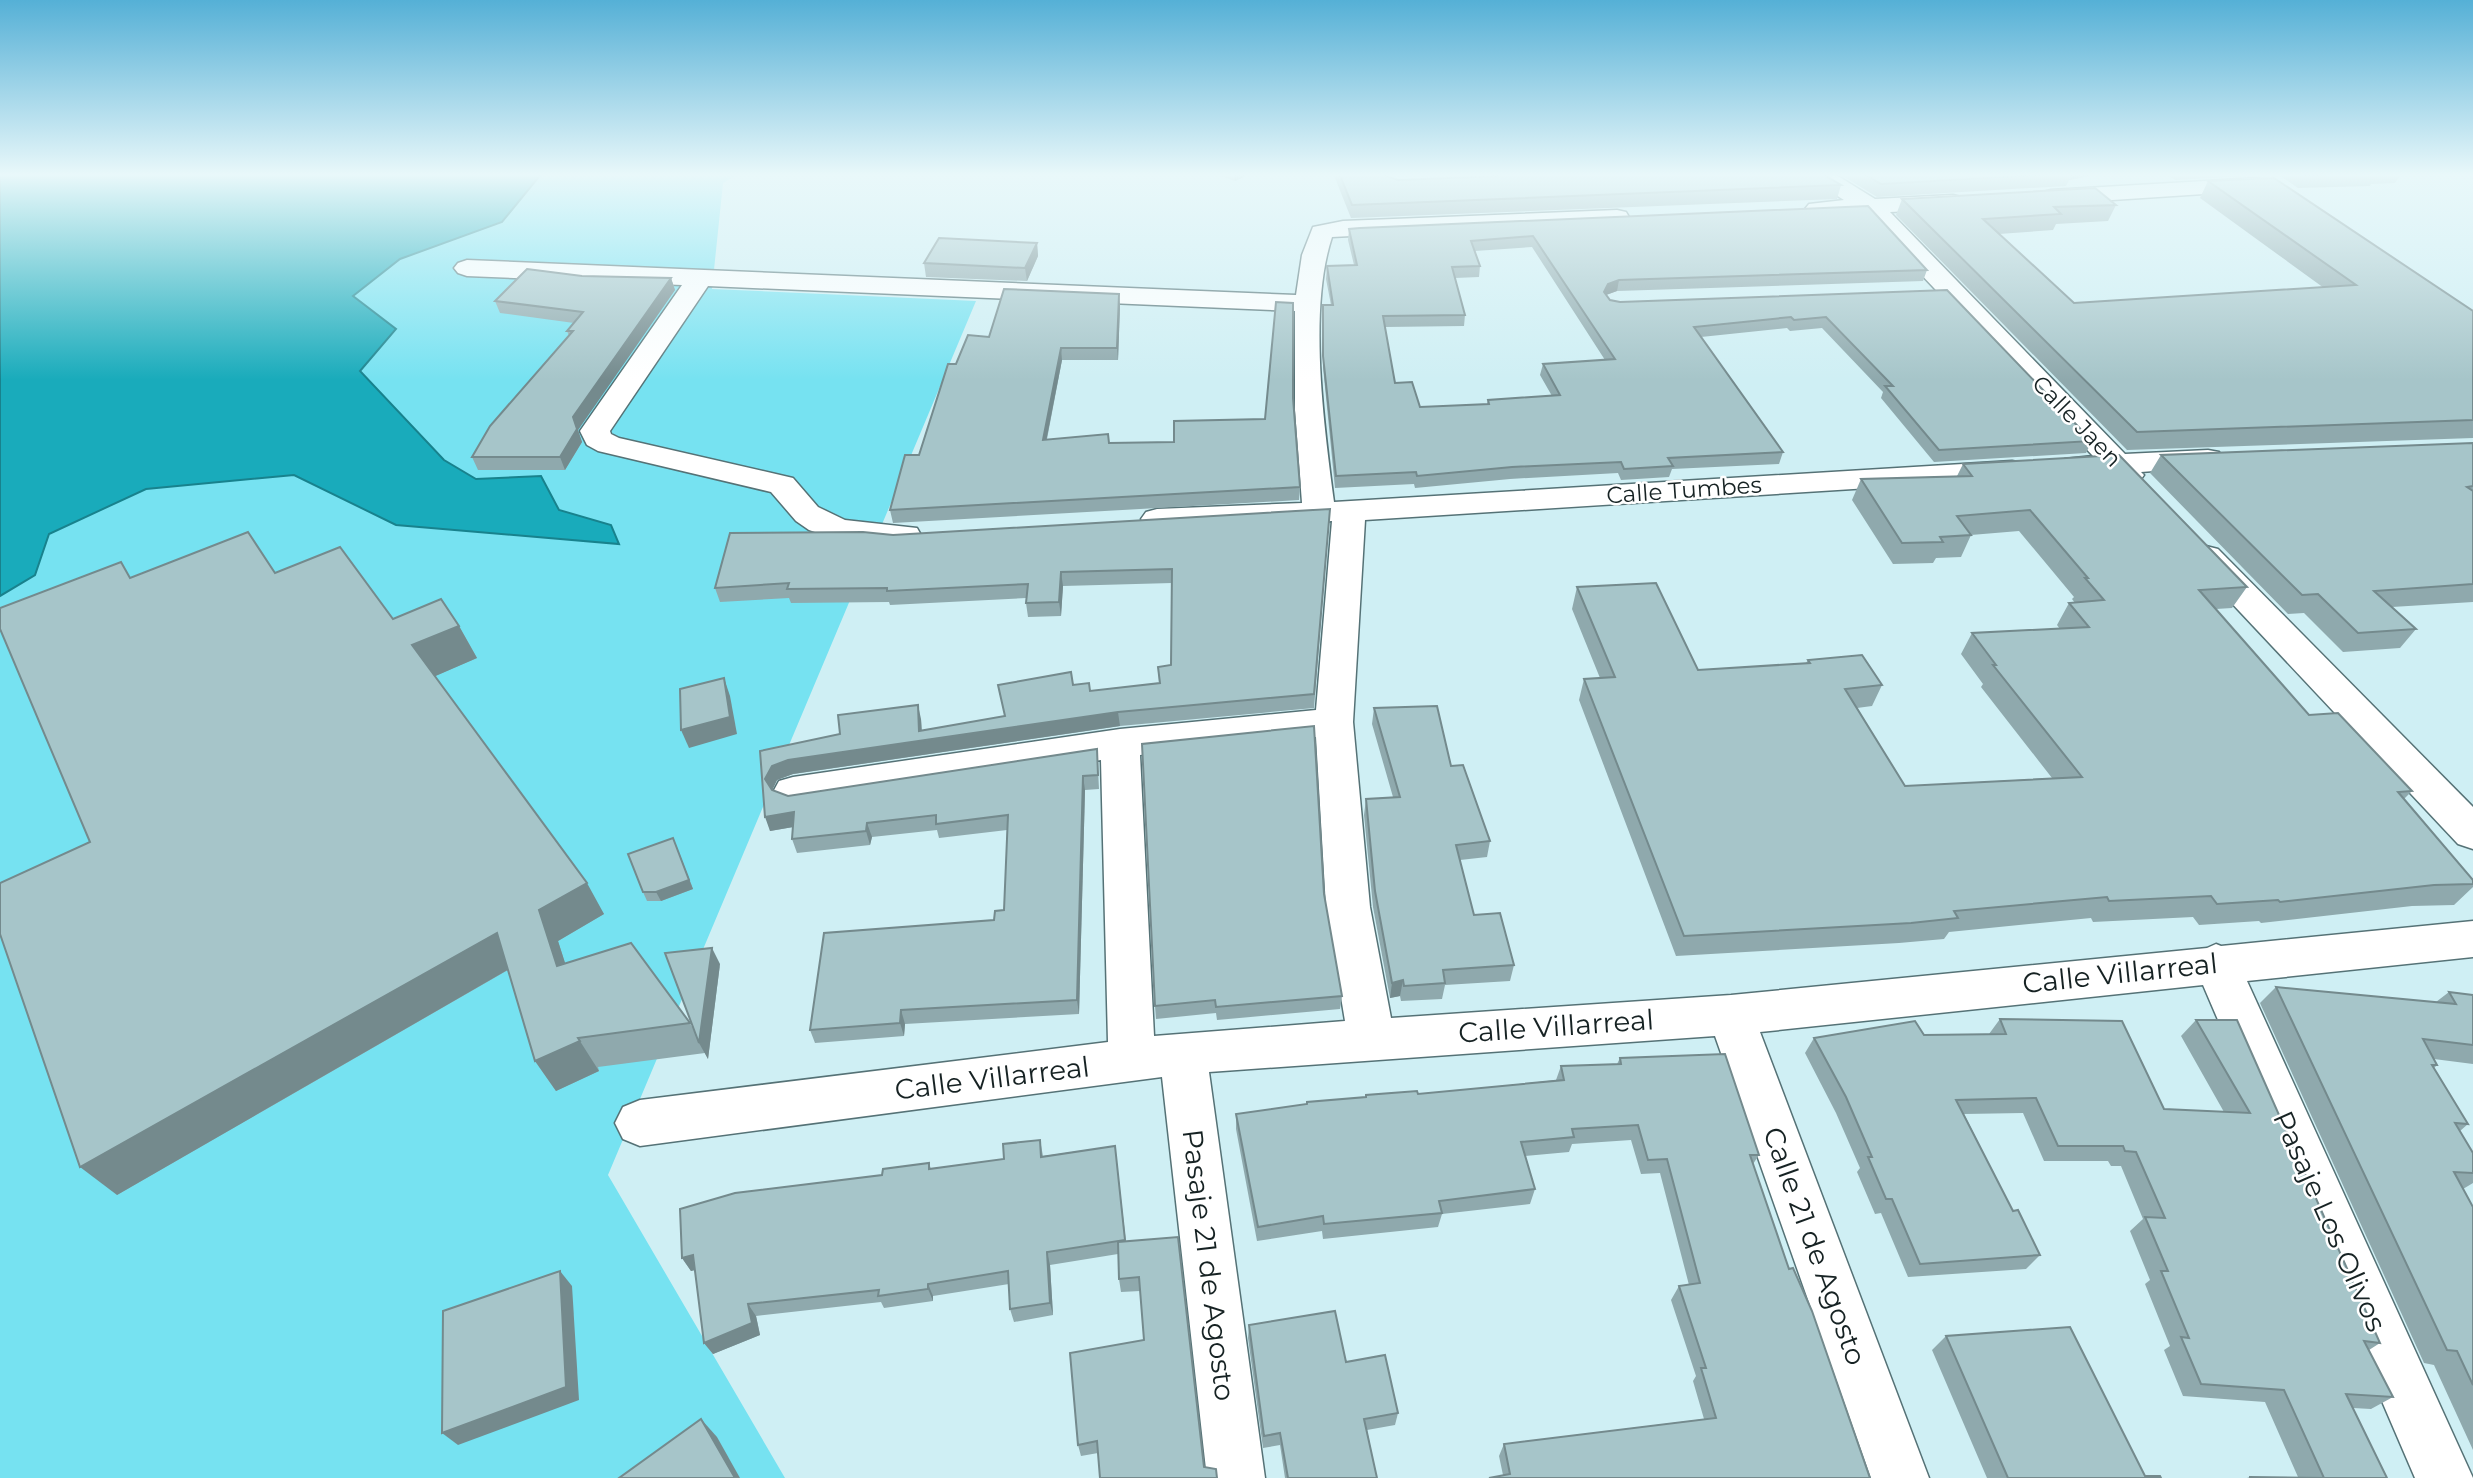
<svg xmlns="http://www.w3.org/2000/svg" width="2473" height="1478" font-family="Montserrat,sans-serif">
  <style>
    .green { fill: #76e2f1 }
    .water { fill: #19abbb; stroke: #18828d; stroke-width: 2 }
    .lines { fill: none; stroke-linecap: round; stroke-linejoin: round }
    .minor-casing { stroke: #557276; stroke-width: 3 }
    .minor { fill: #fff; fill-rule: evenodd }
    .wall { fill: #8fa9ad; fill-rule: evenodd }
    .shaded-wall { fill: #748a8d }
    .building { fill: #a6c5c9; stroke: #748a8d; stroke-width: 2; fill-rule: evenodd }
    .labels { text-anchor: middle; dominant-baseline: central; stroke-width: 5; stroke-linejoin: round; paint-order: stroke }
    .street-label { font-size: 23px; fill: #162223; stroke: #fff }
    .near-street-label { font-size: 28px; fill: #162223; stroke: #fff }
  </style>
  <rect width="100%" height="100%" fill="#cfeff4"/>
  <polygon class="green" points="542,173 740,173 723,183 712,289 976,301 608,1175 785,1478 0,1478 0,596 35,575 49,534 146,489 294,475 396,525 611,525 559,510 541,476 476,479 444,460 360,371 352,297 400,259 502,222"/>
  <polygon class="water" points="0,173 542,173 502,222 400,259 353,296 396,329 360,371 444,460 476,479 541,476 559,510 611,525 619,544 396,525 294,475 146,489 49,534 35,575 0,596"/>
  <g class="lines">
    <g class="minor-casing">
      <g id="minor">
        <path d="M 1806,173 L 1833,173 L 1875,199 L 1953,195 L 1961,197 L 1965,202 L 1961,207 L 1953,209 L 1890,212 L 2125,454 L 2208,450 L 2219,452 L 2223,459 L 2219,466 L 2141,472 L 2144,475 L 2139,482 C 2126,485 2119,484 2109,474 L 2076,475 L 2065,473 L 2061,466 L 2065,459 L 2093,456 L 1864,214 L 1817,216 L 1809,214 L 1805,209 L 1809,204 L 1844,200 L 1809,178 Z"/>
        <polygon points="2257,178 2265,180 2269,185 2265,190 2051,204 2043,202 2039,197 2043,192 2051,190"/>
        <path d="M 1617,210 L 1626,212 L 1629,217 L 1626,222 L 1332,237 C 1308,310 1324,426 1334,502 L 2012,461 L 2023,463 L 2028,470 L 2023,477 L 2012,479 L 1365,520 L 1353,722 L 1370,907 L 1391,1018 L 1731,995 L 2207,948 L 2216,944 L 2221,946 L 2473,921 L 2473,957 L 2247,981 L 2473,1478 L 2415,1478 L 2203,985 L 1760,1032 L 1929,1478 L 1871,1478 L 1715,1036 L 1209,1072 L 1265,1478 L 1207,1478 L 1162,1077 L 640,1146 L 623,1139 L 615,1123 L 623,1107 L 640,1100 L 1108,1042 L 1101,760 L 793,807 L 779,803 L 773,792 L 779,781 L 793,777 L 1120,729 L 1316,710 L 1332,521 L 1157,529 L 1146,526 L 1141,519 L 1146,512 L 1157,509 L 1302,503 L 1295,410 L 1295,311 L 708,286 L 610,431 L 611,434 L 619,438 L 793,478 L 818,507 L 845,520 L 917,528 L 921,535 L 917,542 L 905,545 L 830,537 L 809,530 L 796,521 L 771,492 L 598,451 L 587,445 L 580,431 L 682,285 L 467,276 L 458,273 L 454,268 L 458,263 L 467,260 L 1296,295 L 1302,255 L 1313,227 L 1343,221 ZM 1316,737 L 1326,907 L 1345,1021 L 1154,1036 L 1140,755 Z"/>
        <polygon points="2206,546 2218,549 2473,807 2473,849 2458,844 2194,563 2189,556 2194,549"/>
      </g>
    </g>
    <use href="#minor" class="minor"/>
  </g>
  <g class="wall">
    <polygon points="1213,173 1252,173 1235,181"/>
    <polygon points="1333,173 1378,173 1398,180 1491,176 1492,173 1821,173 1841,185 1837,199 1351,218"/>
    <polygon points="1838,173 2104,173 2069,180 2066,186 1877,197"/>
    <polygon points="2165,173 2246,173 2245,176 2175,180"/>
    <polygon points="2276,173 2402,173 2395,183 2371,184 2370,186 2298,188"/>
    <polygon points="2208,181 2473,311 2473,438 2127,450 1896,215 1902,199 2116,205 2108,221 2056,224 2053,230 1999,234 2074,303 2324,288 2200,198"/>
    <path d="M 1868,206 L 1927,270 L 1923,281 L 1617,291 L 1606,295 L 1610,300 L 1620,302 L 1947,290 L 2092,441 L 2086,453 L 1934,462 L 1881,398 L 1883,392 L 1822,328 L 1790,331 L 1787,328 L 1701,337 L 1783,452 L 1779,464 L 1672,469 L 1669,477 L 1621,480 L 1618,473 L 1510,479 L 1415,488 L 1414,484 L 1335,488 L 1323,367 L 1323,305 L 1331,305 L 1326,279 L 1327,266 L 1354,265 L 1348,240 L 1349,229 ZM 1532,247 L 1605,360 L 1543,364 L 1540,375 L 1552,396 L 1488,400 L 1487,404 L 1420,407 L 1395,383 L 1385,327 L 1464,326 L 1465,315 L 1455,278 L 1479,277 L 1480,266 L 1475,251 Z"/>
    <polygon points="1037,243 1038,256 1027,281 926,277 924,263"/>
    <polygon points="582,276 671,278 675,290 578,430 582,442 565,470 478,470 472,457 569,336 567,331 574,323 500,313 495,301"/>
    <polygon points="1120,306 1118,360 1062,360 1047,439 1109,443 1174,442 1265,419 1293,398 1300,487 1299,500 893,523 890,510 919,455 956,364 989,337"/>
    <polygon points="2473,443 2473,602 2392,607 2416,629 2400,648 2343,652 2304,613 2288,614 2150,473 2161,455"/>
    <polygon points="1963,464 2247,587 2232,608 2216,609 2309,715 2412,791 2404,799 2473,880 2473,887 2454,905 2412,906 2261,923 2259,921 2199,925 2193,917 2093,922 2091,918 1949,932 1944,939 1899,943 1676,956 1579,700 1584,679 1600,678 1572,609 1577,587 1698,670 1806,663 1808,660 1882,685 1872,706 1857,708 1905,786 2052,778 1981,687 1983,684 1961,654 1972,633 2060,629 2057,625 2069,603 2075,603 2072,599 2074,597 2019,531 1971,535 1961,557 1936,558 1933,563 1893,564 1852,500 1861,479 1957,476"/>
    <polygon points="1330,509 1314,708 1120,726 793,774 777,780 772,790 788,796 1097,749 1099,789 1085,790 1079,1014 905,1024 904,1036 815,1043 810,1030 994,920 1004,910 1007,830 939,838 937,830 872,837 870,845 797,853 792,839 793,827 770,831 760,751 921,719 922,731 1005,716 998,685 1073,685 1090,691 1159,683 1158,667 1171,665 1172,583 1063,586 1061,616 1028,617 1026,603 1026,598 890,605 889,602 791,603 789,598 720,602 715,588 893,535"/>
    <polygon points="275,573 393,619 459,626 477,658 435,676 604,914 558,941 565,963 690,1023 698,1038 720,964 708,1059 705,1053 598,1067 599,1071 556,1091 535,1061 508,970 117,1195 90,842 132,577"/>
    <polygon points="1374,708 1451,766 1490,841 1487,857 1460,860 1474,915 1514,965 1510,981 1445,985 1442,999 1401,1001 1400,996 1390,998 1373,907 1364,815 1366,799 1393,797 1372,724"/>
    <polygon points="677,847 693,889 661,901 647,901 643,892"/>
    <polygon points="1324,894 1342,996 1340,1009 1217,1020 1216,1013 1156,1019 1155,1006"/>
    <polygon points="2276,987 2436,1002 2449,992 2473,995 2473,1064 2434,1059 2437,1065 2434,1068 2468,1124 2460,1131 2473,1153 2473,1183 2463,1189 2473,1207 2473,1450 2434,1365 2424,1363 2260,1003"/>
    <polygon points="2000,1019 2164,1109 2224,1112 2181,1036 2196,1020 2237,1020 2380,1343 2369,1350 2393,1397 2371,1409 2353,1408 2387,1478 2247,1478 2250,1477 2298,1477 2265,1402 2183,1396 2164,1350 2170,1346 2145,1284 2150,1280 2130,1231 2143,1219 2121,1166 2111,1166 2108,1161 2044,1161 2023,1113 1964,1114 2013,1211 2040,1255 2026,1269 1908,1277 1881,1213 1875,1214 1857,1172 1860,1168 1836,1113 1805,1053 1814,1038 1989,1034"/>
    <polygon points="1620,1058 1759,1155 1753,1164 1789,1269 1870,1478 1503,1475 1499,1456 1504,1444 1704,1419 1693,1381 1696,1376 1671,1300 1679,1286 1689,1285 1660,1173 1641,1174 1631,1140 1572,1144 1569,1152 1525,1156 1535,1189 1530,1204 1442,1214 1438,1227 1323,1239 1322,1231 1257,1241 1236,1129 1236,1114 1556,1080 1561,1066 1617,1064"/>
    <polygon points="1040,1140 1043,1156 1115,1146 1126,1242 1178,1237 1204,1467 1098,1453 1081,1456 1078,1445 1144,1340 1140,1291 1121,1292 1119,1279 1118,1254 1050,1265 1053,1315 1014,1322 1010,1309 1009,1284 933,1296 933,1301 884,1308 881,1302 756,1316 760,1335 713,1354 704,1343 695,1270 691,1271 682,1258 882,1175 929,1163 931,1169 1004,1159"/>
    <polygon points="1249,1325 1346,1362 1398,1413 1395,1425 1367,1430 1377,1478 1285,1478 1280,1445 1263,1448 1248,1338"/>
    <polygon points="1946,1336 2145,1476 2161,1478 1987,1478 1932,1350"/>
  </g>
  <g class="shaded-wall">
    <polygon points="1235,173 1252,173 1235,181"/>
    <polygon points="2064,173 2104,173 2069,180 2072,173"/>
    <polygon points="1037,243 1038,256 1027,281 1025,268"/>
    <polygon points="671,278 675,290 578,430 582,442 565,470 560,457 573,417"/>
    <polygon points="1619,280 1617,291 1606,295 1604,292 1608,284"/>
    <polygon points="1119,294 1120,306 1118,360 1117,348"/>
    <polygon points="1061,348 1062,360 1044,452 1043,440"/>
    <polygon points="1061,572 1063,586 1061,616 1059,602"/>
    <polygon points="459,626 477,658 431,678 412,645"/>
    <polygon points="724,678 730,696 737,734 689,748 681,730"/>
    <polygon points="918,705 921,719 922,741 1118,712 1120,726 793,774 777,780 771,793 765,779 772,766 788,760 919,731"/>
    <polygon points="1083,776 1085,790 1079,1014 1077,1000"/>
    <polygon points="794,812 799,826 770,831 765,817"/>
    <polygon points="867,823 872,837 870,845 866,831"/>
    <polygon points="673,838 693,889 661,901 656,892"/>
    <polygon points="587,883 604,914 558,941 576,997 557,966 539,910"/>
    <polygon points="497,933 518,964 117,1195 80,1167"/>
    <polygon points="712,948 720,964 708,1059 699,1043"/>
    <polygon points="1403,980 1400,996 1390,998 1392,983"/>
    <polygon points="901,1010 905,1024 904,1036 900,1023"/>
    <polygon points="578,1038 599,1071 556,1091 535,1061"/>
    <polygon points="1047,1252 1050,1265 1053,1315 1050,1303"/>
    <polygon points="693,1255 702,1268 691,1271 682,1258"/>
    <polygon points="560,1271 572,1286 579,1400 458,1445 442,1433"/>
    <polygon points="928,1284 933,1296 933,1301 928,1289"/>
    <polygon points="748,1304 756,1316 760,1335 713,1354 704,1343"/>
    <polygon points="701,1419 717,1437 740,1478 735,1478"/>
  </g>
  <g class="building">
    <polygon points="1339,173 1378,173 1398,180 1498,176 1496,173 1821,173 1841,185 1352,205"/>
    <polygon points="1863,173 2072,173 1881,184"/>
    <polygon points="2303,173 2378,173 2306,175"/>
    <polygon points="2274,178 2473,311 2473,420 2137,432 1902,199 2095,188 2116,205 2054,207 2061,214 1983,219 2074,303 2356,285 2208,181"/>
    <path d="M 1868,206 L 1927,270 L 1619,280 L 1608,284 L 1604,292 L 1610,300 L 1620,302 L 1947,290 L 2092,441 L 1939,450 L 1885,386 L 1893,386 L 1826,317 L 1794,320 L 1791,317 L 1694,327 L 1783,452 L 1668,458 L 1673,466 L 1624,469 L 1621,462 L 1512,467 L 1417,476 L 1416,472 L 1336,476 L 1323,356 L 1323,305 L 1333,305 L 1327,266 L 1357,265 L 1349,229 L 1360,228 ZM 1533,236 L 1615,359 L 1543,364 L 1560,395 L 1488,400 L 1489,404 L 1420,407 L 1412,382 L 1395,383 L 1383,316 L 1465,315 L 1452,267 L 1480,266 L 1471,241 Z"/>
    <polygon points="939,238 1037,243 1025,268 924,263"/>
    <polygon points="527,269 582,276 671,278 573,417 577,429 560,457 472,457 490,426 573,331 567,331 583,312 495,301"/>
    <polygon points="1004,289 1119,294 1117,348 1061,348 1043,440 1108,434 1109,443 1174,442 1174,421 1265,419 1276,302 1293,303 1293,398 1300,487 890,510 905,455 919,455 948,364 956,364 968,335 989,337"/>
    <polygon points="2473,443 2473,486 2467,487 2473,491 2473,584 2374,591 2416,629 2358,633 2318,594 2302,595 2161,455"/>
    <polygon points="2119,455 2247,587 2199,590 2309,715 2338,713 2412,791 2398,792 2473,880 2473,884 2434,885 2280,902 2278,900 2217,904 2211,896 2109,901 2107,897 1954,911 1958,918 1911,923 1684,936 1584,679 1615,677 1577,587 1656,583 1698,670 1810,663 1808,660 1862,655 1882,685 1845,689 1905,786 2082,777 1993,665 1996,665 1972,633 2089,627 2069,603 2104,600 2085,578 2088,578 2030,510 1957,516 1971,535 1940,537 1943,542 1902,543 1861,479 1972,476 1963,464"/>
    <polygon points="1330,509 1314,694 1118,712 788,760 772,766 765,779 772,790 788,796 1097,749 1098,775 1083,776 1077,1000 901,1010 900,1023 810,1030 824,933 994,920 995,911 1004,910 1008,815 936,824 936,815 867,823 866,831 792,839 794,812 765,817 760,751 840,734 838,715 918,705 919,731 1005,716 998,685 1071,672 1073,685 1089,683 1090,691 1160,683 1158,667 1171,665 1172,569 1061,572 1059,602 1026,603 1028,584 887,591 887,588 787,589 789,583 715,588 730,533 863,532 893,535"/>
    <polygon points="248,532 275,573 340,547 393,619 441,599 459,626 412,645 587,883 539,910 557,966 631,943 690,1023 578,1038 580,1041 535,1061 497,933 80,1167 0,934 0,883 90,842 0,629 0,608 121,562 130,578"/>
    <polygon points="724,678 730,717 681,730 680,689"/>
    <polygon points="1437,706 1451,766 1463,765 1490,841 1456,845 1474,915 1500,913 1514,965 1443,970 1445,983 1404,986 1403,980 1392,983 1375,891 1366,799 1400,797 1374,708"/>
    <polygon points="1314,726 1324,894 1342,996 1216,1007 1215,1000 1155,1006 1142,744"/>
    <polygon points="673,838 689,880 656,892 643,892 628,854"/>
    <polygon points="712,948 699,1043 665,953"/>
    <polygon points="2276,987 2456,1004 2449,992 2473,995 2473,1045 2423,1039 2437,1065 2432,1065 2468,1124 2455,1123 2473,1153 2473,1173 2454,1172 2473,1207 2473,1385 2457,1351 2447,1350"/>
    <polygon points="2000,1019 2122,1021 2164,1109 2250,1113 2196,1020 2237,1020 2380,1343 2364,1341 2393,1397 2346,1394 2387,1478 2250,1478 2250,1477 2324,1478 2284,1390 2201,1384 2181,1337 2189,1338 2161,1271 2168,1271 2145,1217 2165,1218 2136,1152 2125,1151 2123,1146 2058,1146 2036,1098 1956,1100 2013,1211 2018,1210 2040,1255 1920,1264 1892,1199 1886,1199 1868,1157 1872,1157 1846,1097 1814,1038 1915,1021 1924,1035 2006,1034"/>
    <polygon points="1725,1054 1759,1155 1750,1155 1789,1269 1793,1268 1812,1311 1870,1478 1489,1478 1510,1474 1504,1444 1716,1418 1701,1368 1706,1368 1679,1286 1700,1283 1667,1159 1648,1160 1638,1125 1572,1129 1574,1137 1521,1142 1535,1189 1439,1201 1442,1213 1324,1224 1323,1216 1258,1227 1236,1114 1307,1104 1307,1102 1366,1097 1366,1095 1417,1091 1418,1094 1564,1080 1561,1066 1621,1064 1620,1058"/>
    <polygon points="1040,1140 1041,1157 1115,1146 1125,1240 1047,1252 1050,1303 1010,1309 1008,1271 928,1284 928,1289 878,1296 879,1290 748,1304 752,1323 704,1343 693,1255 682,1258 680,1209 735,1193 882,1175 883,1169 929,1163 929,1169 1004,1159 1003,1144"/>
    <polygon points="1178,1237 1204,1467 1216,1469 1217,1478 1100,1478 1097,1441 1078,1445 1070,1353 1144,1340 1139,1277 1119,1279 1118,1242"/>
    <polygon points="560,1271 566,1387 442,1433 443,1311"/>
    <polygon points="1335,1311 1346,1362 1385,1355 1398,1413 1364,1419 1377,1478 1288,1478 1280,1433 1264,1436 1249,1325"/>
    <polygon points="2070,1327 2145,1476 2160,1476 2161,1478 2008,1478 1946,1336"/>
    <polygon points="701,1419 735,1478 619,1478"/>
  </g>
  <linearGradient id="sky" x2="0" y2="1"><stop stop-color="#55b0d6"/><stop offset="0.46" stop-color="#e9f8fa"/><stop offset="1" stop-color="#e9f8fa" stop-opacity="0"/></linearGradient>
  <rect width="2473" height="380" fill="url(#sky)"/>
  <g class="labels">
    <g class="street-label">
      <text transform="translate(2077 421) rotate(46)">Calle Jaen</text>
      <text transform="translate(1684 490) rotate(-4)">Calle Tumbes</text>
    </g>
    <g class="near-street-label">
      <text transform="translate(2120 973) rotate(-6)">Calle Villarreal</text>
      <text transform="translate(1556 1026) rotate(-4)">Calle Villarreal</text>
      <text transform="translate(992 1078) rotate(-7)">Calle Villarreal</text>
      <text transform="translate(2330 1221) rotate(66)">Pasaje Los Olivos</text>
      <text transform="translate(1815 1246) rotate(70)">Calle 21 de Agosto</text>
      <text transform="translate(1209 1265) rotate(83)">Pasaje 21 de Agosto</text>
    </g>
  </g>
</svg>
